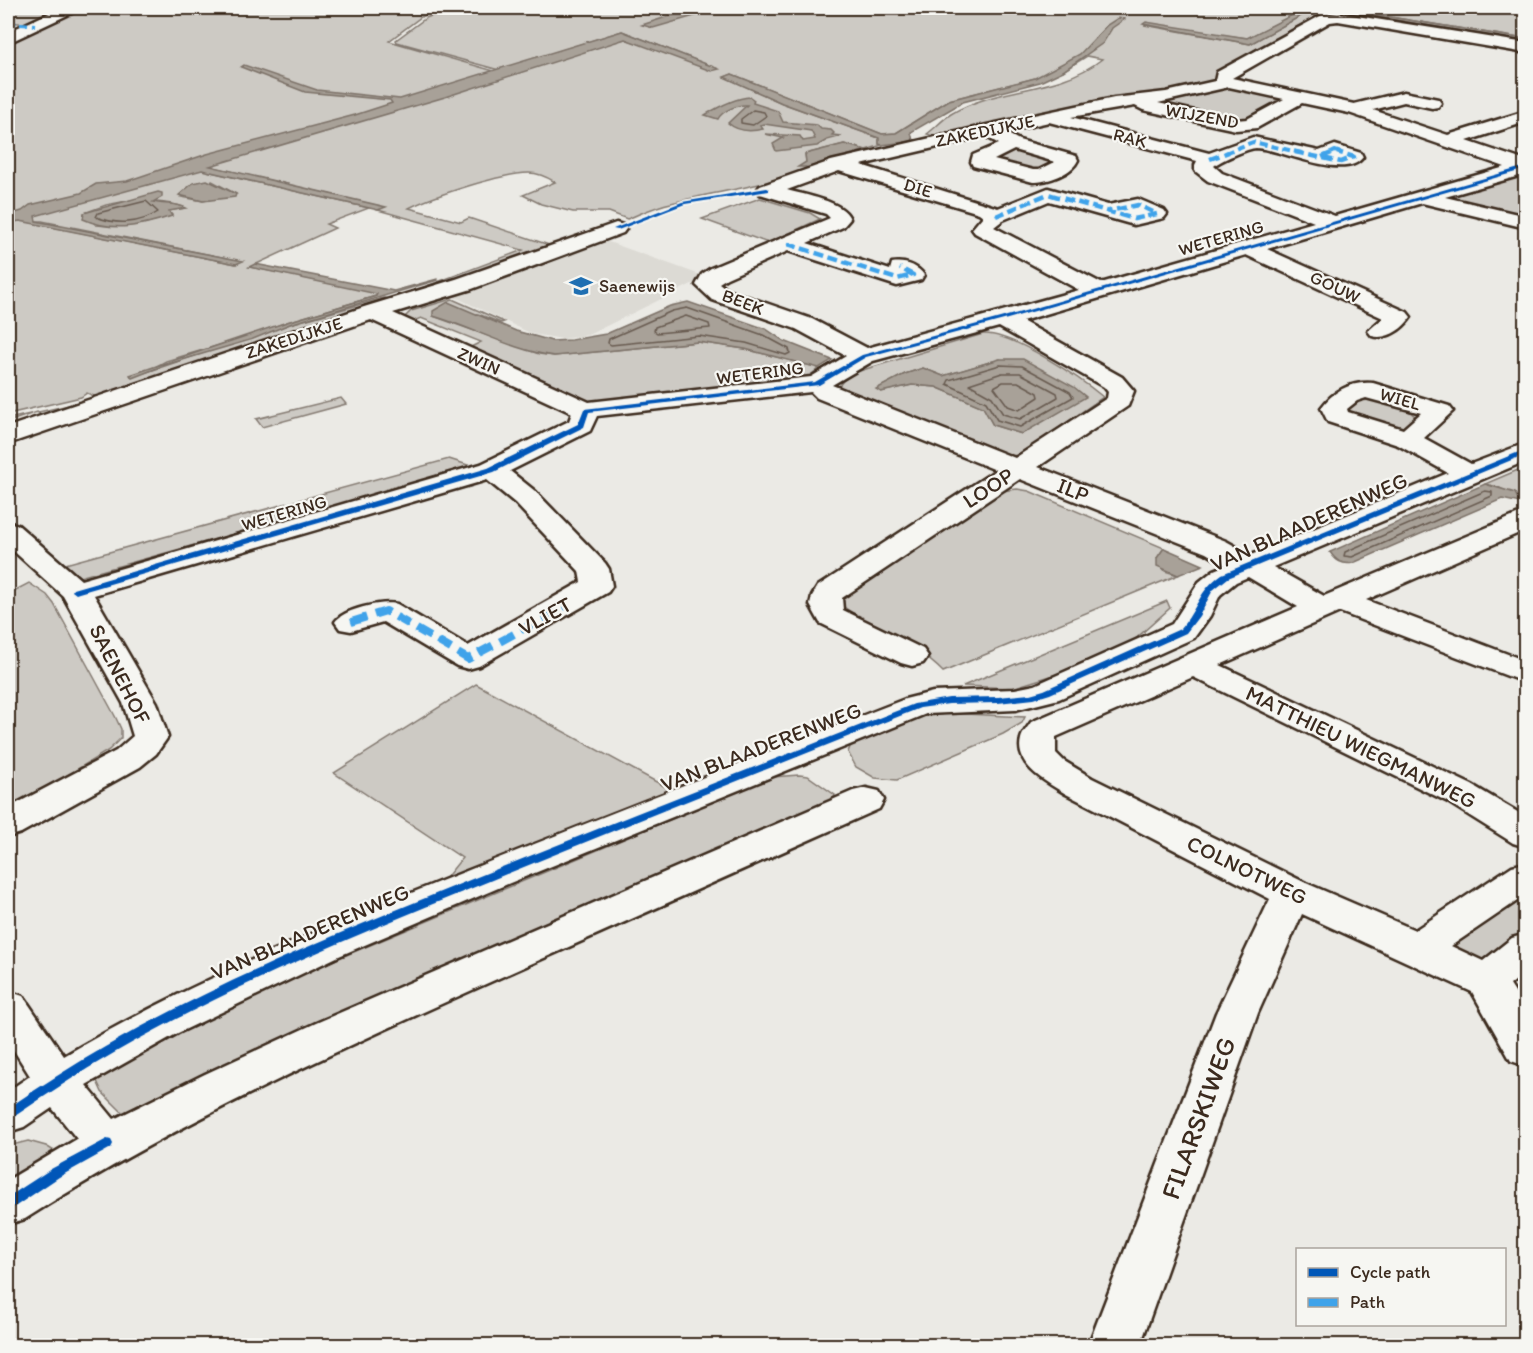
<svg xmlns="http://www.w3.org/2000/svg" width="1533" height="1353" font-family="Itim,sans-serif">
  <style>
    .built { fill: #dcdad4 }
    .green { fill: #cdcac4; stroke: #847a71; stroke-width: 1.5; fill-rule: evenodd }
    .water { fill: #a8a198; stroke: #7c7167; stroke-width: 1.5 }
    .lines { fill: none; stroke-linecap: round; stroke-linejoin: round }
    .shore { stroke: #675a4f; stroke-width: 1.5 }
    .minor-casing { stroke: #3b2a1e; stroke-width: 5 }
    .minor { fill: #f6f6f2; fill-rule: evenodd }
    .quiet-far2 { stroke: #3fa3ea; stroke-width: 4; stroke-dasharray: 8 4; stroke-linecap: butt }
    .quiet-far1 { stroke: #3fa3ea; stroke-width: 4.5; stroke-dasharray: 10 4.5; stroke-linecap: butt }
    .quiet { stroke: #3fa3ea; stroke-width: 8; stroke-dasharray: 16 8; stroke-linecap: butt }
    .cycleway-casing { stroke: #f6f6f2; stroke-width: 4 }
    .cycleway { fill: #0057b8; fill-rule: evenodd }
    .labels { text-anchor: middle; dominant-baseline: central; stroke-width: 4.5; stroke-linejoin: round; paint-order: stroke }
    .far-street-label { font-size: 18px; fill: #3b2a1e; stroke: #f6f6f2 }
    .far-poi-label { font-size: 18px; fill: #3b2a1e; stroke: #f6f6f2; text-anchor: start }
    .street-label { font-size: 22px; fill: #3b2a1e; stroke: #f6f6f2 }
    .near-street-label { font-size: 27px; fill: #3b2a1e; stroke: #f6f6f2 }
  </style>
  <rect width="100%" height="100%" fill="#ebeae5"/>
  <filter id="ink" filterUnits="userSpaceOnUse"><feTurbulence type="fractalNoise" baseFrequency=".0167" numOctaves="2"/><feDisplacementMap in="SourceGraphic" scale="12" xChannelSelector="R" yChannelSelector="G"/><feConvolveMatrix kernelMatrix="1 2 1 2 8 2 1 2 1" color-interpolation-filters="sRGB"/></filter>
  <g filter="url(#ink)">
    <polygon class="built" points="606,241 706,277 588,335 563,339 532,334 449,294"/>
    <g class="green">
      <polygon points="8,8 63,8 29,24 8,22"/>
      <path d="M 77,8 L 443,8 L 421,17 L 389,41 L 494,71 L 410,98 L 625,39 L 718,69 L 622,31 L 499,70 L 397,42 L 396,40 L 426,18 L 451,8 L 1306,8 L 1248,38 L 1144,25 L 1250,44 L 1315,8 L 1325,8 L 1525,42 L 1526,46 L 1325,15 L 1317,16 L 1259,47 L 1215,75 L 1215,83 L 939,138 L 927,134 C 935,128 943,119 951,114 C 996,86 1058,94 1102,59 L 1087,56 L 1063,71 L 949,100 L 896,133 L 882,134 L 732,74 L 725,77 L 782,103 L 879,138 L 879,144 L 882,145 L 866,150 L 844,144 L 805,154 L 807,169 C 763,187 717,191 671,203 C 656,206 642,213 627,219 L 609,212 L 573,212 L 541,204 L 523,195 L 555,182 C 547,177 539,173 529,173 C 503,173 433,196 409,208 L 461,222 L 469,218 L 555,247 L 45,417 L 37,412 L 8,422 L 8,419 L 99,398 L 87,393 L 81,397 L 8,414 L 8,41 ZM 209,166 L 384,207 L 378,210 L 523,250 L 392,299 L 383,298 L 290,324 L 144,373 L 166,361 L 247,337 L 287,322 L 376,296 L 377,293 L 250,267 L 335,228 L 326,224 L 369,208 L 202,170 ZM 212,181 L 236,194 L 203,201 L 181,197 ZM 132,200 C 145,201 176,202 185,208 L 168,211 L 172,215 C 140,226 131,228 96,225 L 84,213 L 106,205 ZM 23,221 L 42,221 L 242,261 L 236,264 Z"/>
      <polygon points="1335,8 1525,8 1525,39"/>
      <polygon points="1232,85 1290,97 1239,125 1147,105"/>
      <polygon points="1013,149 1058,161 1039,172 988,160"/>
      <polygon points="1525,173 1525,220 1434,198"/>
      <polygon points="760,198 810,213 820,219 768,243 702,219"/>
      <polygon points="452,299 504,322 501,323 478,314 433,316 539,354 554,356 698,342 745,349 819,368 807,378 592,404 567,398 483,353 469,348 481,342 421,318 411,322 403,319 411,311"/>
      <path d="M 983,334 C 1012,332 1080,378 1103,397 L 1020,455 L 1009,456 L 838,392 C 838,382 848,377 856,372 ZM 1000,359 L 1022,434 L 993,425 L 983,407 L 936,387 L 912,385 L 881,392 L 877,389 L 905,374 L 923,368 L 943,376 Z"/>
      <polygon points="341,398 346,404 262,427 256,419"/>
      <polygon points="1369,400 1406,409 1415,416 1397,432 1349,417 1345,405 1352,402"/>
      <polygon points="449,459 474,467 76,578 58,566"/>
      <polygon points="1525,467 1525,501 1520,503 1518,498 1498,487 1485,484"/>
      <path d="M 1017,489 L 1029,491 L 1164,548 L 1157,558 L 1165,571 L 1178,575 L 943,672 C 913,641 870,629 836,601 L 987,498 L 1002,491 Z"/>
      <polygon points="29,583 47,595 54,604 115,716 121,729 121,738 109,750 8,811 8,594"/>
      <polygon points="1167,601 1170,608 1133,641 1057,674 1012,688 963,686"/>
      <polygon points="476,684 673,791 441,884 462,858 334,773"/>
      <polygon points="946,713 1025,717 1022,723 1003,734 897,780 875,778 856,767 848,752 852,742 920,715"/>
      <polygon points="799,775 808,776 835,795 831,804 142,1109 123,1113 102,1092 97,1081 136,1052 265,989 772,777"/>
      <polygon points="1525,897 1525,937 1476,967 1447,943"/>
      <polygon points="28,1141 46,1146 59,1154 58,1161 8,1194 8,1146"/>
    </g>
    <g class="water">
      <polygon points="694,8 722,8 653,28 642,25"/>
      <polygon points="1306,8 1335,8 1525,39 1525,42 1325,8 1315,8 1250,44 1143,24 1146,22 1247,38"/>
      <polygon points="1118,18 1125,19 1112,28 1103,43 1063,71 1040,82 963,102 911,132 913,141 882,145 879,144 879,138 782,103 724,77 732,74 882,134 896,133 949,100 1035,78 1052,69 1080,54 1107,25"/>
      <polygon points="622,31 719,69 711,71 625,39 445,97 210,166 386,207 378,210 202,170 35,216 36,221 243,261 236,264 20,221 8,223 8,215 22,211 30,205 81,193 96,184 127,181 207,154 355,115 392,103 390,100 305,92 241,67 244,65 317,90 400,99"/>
      <path d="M 750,97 L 754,100 L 753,103 L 778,111 L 783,122 L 817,125 L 821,129 L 831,130 L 834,133 L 832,135 L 842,136 L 827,140 L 817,146 L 776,151 L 773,144 L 783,138 L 765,134 L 800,136 L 803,141 L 815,139 L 811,131 L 764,124 L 760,125 L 763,129 C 750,132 738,132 728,123 L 747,105 C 738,104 722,111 718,119 L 705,115 C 718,107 734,98 750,97 Z"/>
      <polygon points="844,144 866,150 807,169 806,167 798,167 806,162 805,154"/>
      <polygon points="207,180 236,194 235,197 203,201 179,195 193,183"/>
      <path d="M 158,192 L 162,193 L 162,197 L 153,202 C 165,205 175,202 186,208 L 169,211 L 172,216 C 141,226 114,233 83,219 L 84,213 Z"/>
      <polygon points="255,264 394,291 437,279 438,280 290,324 253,339 165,365 132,378 130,375 287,322 376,296 377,294 249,267"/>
      <path d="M 448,302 L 516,331 L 552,341 L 571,340 L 606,334 L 670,306 L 688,302 L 766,329 L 784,341 L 832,360 L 819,368 L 745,349 L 698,342 L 554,356 C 511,350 474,328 433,316 L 433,311 Z"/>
      <polygon points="1000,359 1023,359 1074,387 1086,397 1022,434 993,425 983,407 936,387 912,385 881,392 876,389 905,374 923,368 943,376"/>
      <path d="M 1485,484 L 1515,493 L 1520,503 L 1502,499 L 1353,563 C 1342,565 1336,561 1330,552 Z"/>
      <polygon points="1164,548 1203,565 1178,575 1157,566 1157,558"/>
    </g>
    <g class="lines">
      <g class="shore">
        <polygon points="753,110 764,112 766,116 753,125 741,123 741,119"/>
        <path d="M 146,201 L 158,212 C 140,224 116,225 96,217 L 98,213 Z"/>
        <polygon points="687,308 763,335 789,349 790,353 786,355 746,343 699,336 611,345 608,343 609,339 672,311"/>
        <polygon points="686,316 709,324 710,328 657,333 654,331 655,327"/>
        <polygon points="1000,365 1022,366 1070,392 1073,397 1020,427 997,420 986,402 947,384 949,380"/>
        <polygon points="1002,373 1020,373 1057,393 1058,397 1020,419 1003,414 992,397 969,384"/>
        <polygon points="1003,382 1018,382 1038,393 1039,397 1019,410 1008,406 994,387"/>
        <polygon points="1485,491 1492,492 1492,496 1352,557 1344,556 1345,552"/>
      </g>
      <g class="minor-casing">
        <g id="minor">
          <polygon points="60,8 78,8 76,11 8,43 8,32"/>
          <path d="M 1338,13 L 1526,43 L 1526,53 L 1338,21 L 1330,22 L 1232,78 L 1354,104 L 1404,92 L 1438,99 L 1441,103 L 1438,107 L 1432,108 L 1404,102 L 1373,110 L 1448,135 L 1526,111 L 1526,122 L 1467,141 L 1526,161 L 1526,174 L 1445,197 L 1526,216 L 1526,228 L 1422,203 L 1267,249 L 1407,312 L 1411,317 C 1402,330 1387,340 1372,336 L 1368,331 L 1383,318 L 1246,255 L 1022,321 L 1122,377 L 1134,391 L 1128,406 L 1038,467 L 1226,541 L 1251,555 L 1448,473 L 1398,445 L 1328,422 L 1321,408 C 1333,391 1351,381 1373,383 L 1449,406 L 1453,411 L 1424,438 L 1471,464 L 1526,443 L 1526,461 L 1273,567 L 1324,596 L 1526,511 L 1526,530 L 1366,600 L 1526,661 L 1526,683 L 1340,612 L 1220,665 L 1472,785 L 1526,817 L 1526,847 L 1513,843 L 1446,801 L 1193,677 L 1056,737 L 1056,753 L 1064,761 L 1092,778 L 1306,883 L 1415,930 L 1512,866 L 1526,863 L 1526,895 L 1451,946 L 1483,961 L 1512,938 L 1526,934 L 1526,972 L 1510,985 L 1526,1010 L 1526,1066 L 1511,1061 L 1472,992 L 1302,914 L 1258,1013 L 1140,1346 L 1088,1346 L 1216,1013 L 1270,899 L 1066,794 C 1048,783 1014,766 1021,739 C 1022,733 1028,727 1031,722 L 1298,607 L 1248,577 L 1236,582 L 1220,595 L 1210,616 L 1194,638 L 1059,699 L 1015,710 L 926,714 L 510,883 L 339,956 L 178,1033 L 86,1085 L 114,1119 L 205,1074 L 316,1023 L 853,791 L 866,788 L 879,791 L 884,800 L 879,809 C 745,868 612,928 479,987 C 323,1057 169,1127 25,1219 L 8,1224 L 8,1180 L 77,1139 L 52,1108 L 24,1127 L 8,1132 L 8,1091 L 30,1076 L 8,1041 L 8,991 L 23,996 L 64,1056 C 191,981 328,926 464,872 C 611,813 758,756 905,699 L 933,692 L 1015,689 L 1035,685 L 1172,624 L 1199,582 L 1214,570 L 1226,565 L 1206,553 L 1020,479 L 842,598 L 843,610 L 923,649 L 928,656 L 923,663 L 912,666 L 901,663 L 820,623 L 810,605 L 812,596 L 818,586 L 996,470 L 817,398 L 811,392 L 597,416 L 590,431 L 510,471 L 535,491 L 605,563 L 609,569 L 612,586 L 608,592 L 479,666 L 468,669 L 457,666 L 383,622 L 351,631 L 340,629 L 335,622 C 344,609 382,601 397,604 L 468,646 L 581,582 L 579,571 L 515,503 L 487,480 L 94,595 L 157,703 L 168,737 L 156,754 L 140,767 L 21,833 L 8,837 L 8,808 L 116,751 L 133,736 L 123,703 L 63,596 L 8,546 L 8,522 L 18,525 L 81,580 L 481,464 L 569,421 L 572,413 L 371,320 L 8,444 L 8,427 L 364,307 L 456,279 L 616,223 L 623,225 L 626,229 L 623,233 L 472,289 L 393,313 L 589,402 L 811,377 L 846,356 L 796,329 L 712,300 L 696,285 L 702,274 L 711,268 L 830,218 L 826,214 L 760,194 L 757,190 L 760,186 L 831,161 L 987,125 L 1114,98 L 1166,92 L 1215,81 L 1217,72 L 1322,15 ZM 1229,87 L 1284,99 L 1247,119 L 1236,120 L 1158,103 ZM 1302,103 L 1349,113 L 1505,167 L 1335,216 L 1222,173 L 1214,166 C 1219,161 1249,148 1256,148 C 1281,149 1346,182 1363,157 L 1361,153 L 1335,145 L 1319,151 L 1253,137 L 1209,153 L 1071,117 L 1135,106 L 1143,110 L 1236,130 L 1257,128 ZM 1049,122 L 1197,161 L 1195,165 L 1195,171 L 1208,181 L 1314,222 L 1101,283 L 994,227 L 1003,220 L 1049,201 L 1134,225 L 1164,218 L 1167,214 L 1164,210 L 1138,199 L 1108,205 L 1048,188 L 998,208 L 861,165 L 985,136 L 999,144 L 973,155 L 971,162 L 973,166 L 1033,182 C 1048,182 1072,174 1078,160 L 1076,156 L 1019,140 L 1004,132 ZM 1014,150 L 1055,162 L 1039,170 L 1033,170 L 994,160 ZM 839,171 L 979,213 L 983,216 L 972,229 L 975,233 L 1079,290 L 867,348 L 812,319 L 728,290 L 719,283 L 727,278 L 788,251 L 897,286 L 921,280 L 924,275 C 917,265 904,261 892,263 L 890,270 L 807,243 L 843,227 L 850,219 C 844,201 804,195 787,190 ZM 999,327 L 1104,387 L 1108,392 L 1107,398 L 1015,458 L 832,385 L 873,361 ZM 1366,398 L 1421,413 L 1403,429 L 1348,412 L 1347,409 L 1357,401 Z"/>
        </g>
      </g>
      <use href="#minor" class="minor"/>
      <g class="quiet-far2">
        <polyline points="8,23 35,25"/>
        <polyline points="1225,153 1253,142 1302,153"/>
        <polyline points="1331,153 1335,151 1341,153"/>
      </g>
      <g class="quiet-far1">
        <polyline points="1295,152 1341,162 1354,157 1337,152"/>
        <polyline points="1322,157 1334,152"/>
        <polyline points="1210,159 1229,152"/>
        <polyline points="996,216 1048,194 1134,219 1157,214 1138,205 1109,211"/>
        <polyline points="788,244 897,279 913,275 900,268"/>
      </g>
      <polyline class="quiet" points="351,622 386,611 468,659 567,605"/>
      <g class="cycleway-casing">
        <g id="cycleway">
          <polygon points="1526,166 1526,169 1004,320 866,357 819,385 589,412 584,427 494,472 79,593 76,594 72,591 73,589 488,468 578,424 584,409 815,382 862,355 1000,318"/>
          <polygon points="767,188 769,189 769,191 685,204 618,230 613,229 682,202"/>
          <path d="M 1526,449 L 1526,454 L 1228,578 L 1213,590 L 1199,616 L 1186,633 L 1050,694 L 1034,699 L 998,703 L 949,704 L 920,708 C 777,765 634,822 492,880 C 364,932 234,984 114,1053 C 79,1073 46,1095 12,1118 L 8,1119 L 8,1108 C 39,1087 72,1066 105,1047 C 223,979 351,928 477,877 C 622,819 768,762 914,704 L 949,698 L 998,697 L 1030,694 L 1044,690 L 1180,629 C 1198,609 1198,591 1222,574 Z"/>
          <polygon points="107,1139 111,1140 113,1144 111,1148 59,1177 13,1208 8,1209 8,1197 51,1169"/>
        </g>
      </g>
      <use href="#cycleway" class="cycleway"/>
    </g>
  </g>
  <defs>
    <g id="school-bare" transform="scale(1.8)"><path d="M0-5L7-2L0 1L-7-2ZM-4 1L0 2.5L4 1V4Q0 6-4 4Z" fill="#1f6fb2" stroke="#f6f6f2" stroke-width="2.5" paint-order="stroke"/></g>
  </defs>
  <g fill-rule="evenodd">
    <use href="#school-bare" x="581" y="286"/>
  </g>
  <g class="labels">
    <g class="far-street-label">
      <text transform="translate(1202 116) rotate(10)">WIJZEND</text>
      <text transform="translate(985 131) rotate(-12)">ZAKEDIJKJE</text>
      <text transform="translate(1130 138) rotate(14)">RAK</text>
      <text transform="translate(918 188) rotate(17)">DIE</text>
      <text transform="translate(1221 238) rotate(-16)">WETERING</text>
      <text transform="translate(1335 287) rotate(25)">GOUW</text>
      <text transform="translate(743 302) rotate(21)">BEEK</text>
      <text transform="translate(294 338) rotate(-18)">ZAKEDIJKJE</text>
      <text transform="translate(479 361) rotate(24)">ZWIN</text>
      <text transform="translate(760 373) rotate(-7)">WETERING</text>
      <text transform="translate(1400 399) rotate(16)">WIEL</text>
      <text transform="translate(284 513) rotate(-16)">WETERING</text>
    </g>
    <g class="far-poi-label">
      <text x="599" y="286">Saenewijs</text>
    </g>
    <g class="street-label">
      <text transform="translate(988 488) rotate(-33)">LOOP</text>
      <text transform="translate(1073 490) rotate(22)">ILP</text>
      <text transform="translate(1309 522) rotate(-24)">VAN BLAADERENWEG</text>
      <text transform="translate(545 616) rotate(-29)">VLIET</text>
      <text transform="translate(120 674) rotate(63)">SAENEHOF</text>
      <text transform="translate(761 747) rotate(-21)">VAN BLAADERENWEG</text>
      <text transform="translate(1361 747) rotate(26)">MATTHIEU WIEGMANWEG</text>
      <text transform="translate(1247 870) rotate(26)">COLNOTWEG</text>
      <text transform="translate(310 932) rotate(-23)">VAN BLAADERENWEG</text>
    </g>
    <g class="near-street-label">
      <text transform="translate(1198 1118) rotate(-70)">FILARSKIWEG</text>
    </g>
  </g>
  <rect width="1533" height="1353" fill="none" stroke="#f6f6f2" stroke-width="30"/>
  <rect x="15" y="15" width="1503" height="1323" fill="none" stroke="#3b2a1e" stroke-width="2" filter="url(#ink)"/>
  <rect x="1296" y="1248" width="210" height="78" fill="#f6f6f2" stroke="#aba49d" stroke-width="1.5"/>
  <rect x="1308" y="1268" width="30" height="9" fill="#0057b8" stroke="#aba49d" stroke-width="1.5"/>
  <text x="1350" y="1278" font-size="18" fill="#3b2a1e">Cycle path</text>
  <rect x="1308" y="1298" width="30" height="9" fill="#3fa3ea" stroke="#aba49d" stroke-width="1.5"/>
  <text x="1350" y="1308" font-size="18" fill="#3b2a1e">Path</text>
</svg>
